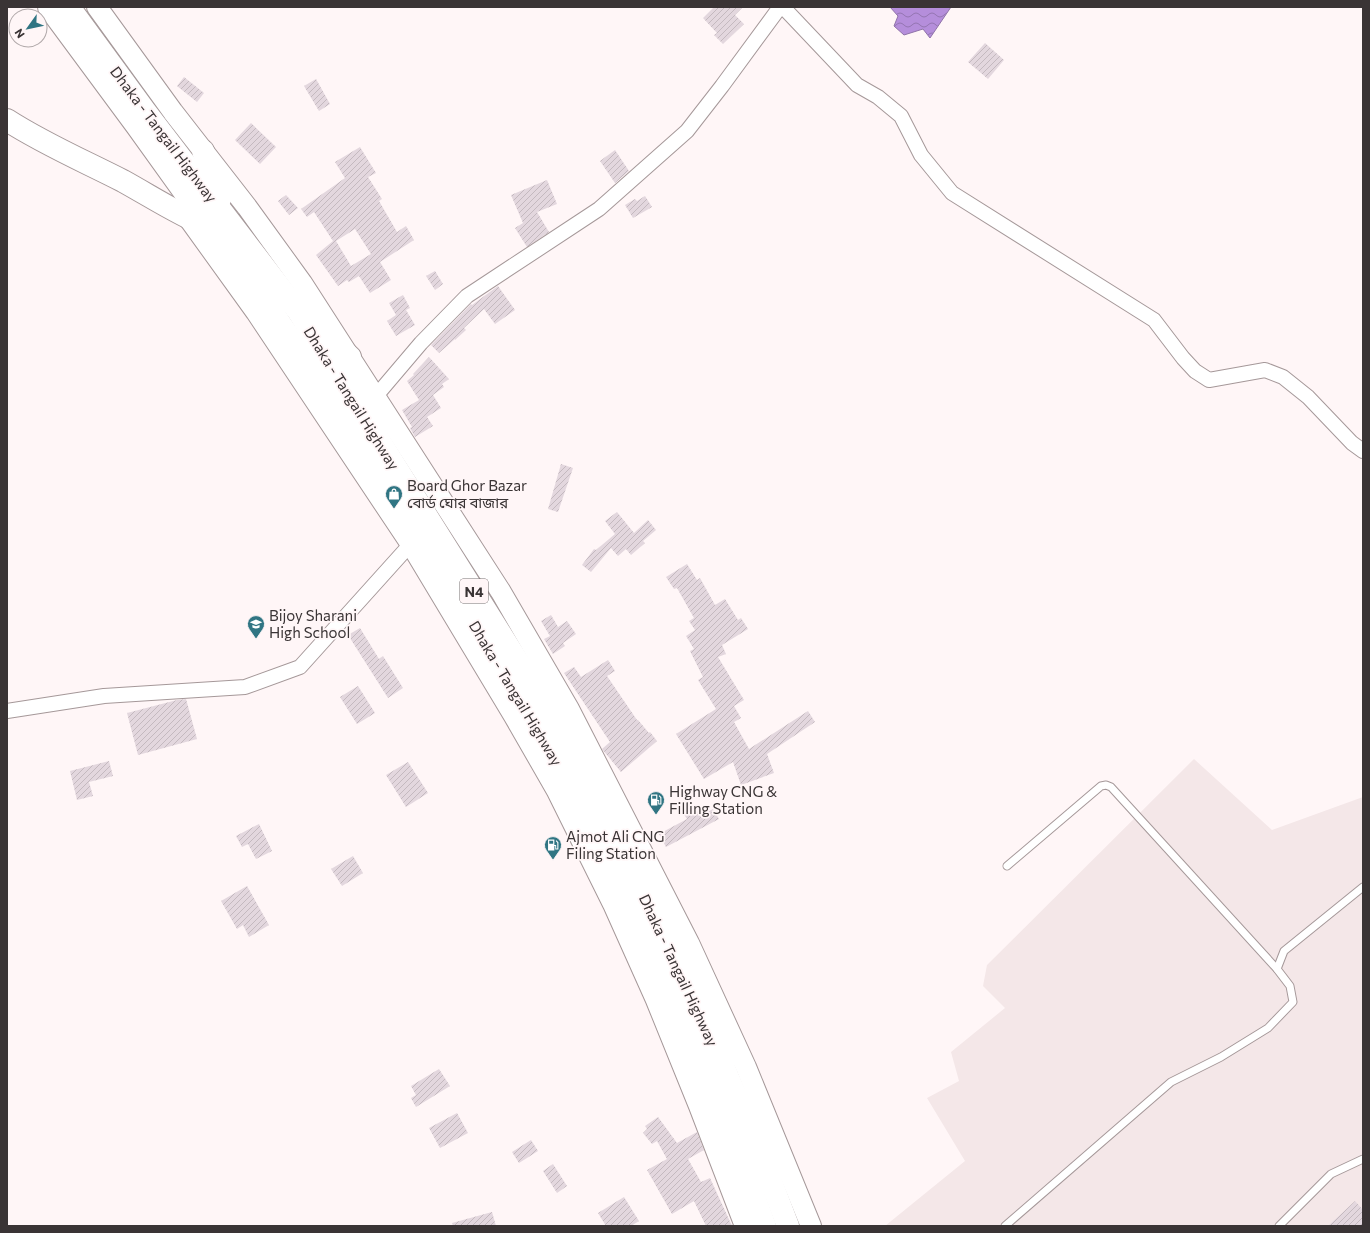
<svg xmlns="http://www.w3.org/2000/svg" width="1370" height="1233" font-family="Commissioner,'Noto Sans Bengali',sans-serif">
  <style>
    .built { fill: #f4e7e8 }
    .water { fill: url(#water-waves); stroke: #9073a9 }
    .building { fill: url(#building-hatch); fill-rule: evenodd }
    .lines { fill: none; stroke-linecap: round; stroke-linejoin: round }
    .lane-casing { stroke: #a59899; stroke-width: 9 }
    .street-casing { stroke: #a59899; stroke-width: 16 }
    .secondary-casing { stroke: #a59899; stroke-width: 22 }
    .highway-casing { stroke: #a59899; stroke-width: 24 }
    .lane { stroke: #fff; stroke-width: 7 }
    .street { stroke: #fff; stroke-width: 14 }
    .secondary { stroke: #fff; stroke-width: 20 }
    .highway { stroke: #fff; stroke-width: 22 }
    .labels { text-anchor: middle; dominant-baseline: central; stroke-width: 3.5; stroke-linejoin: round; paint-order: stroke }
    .shield { fill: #fff6f7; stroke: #756e6f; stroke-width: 1 }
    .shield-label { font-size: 14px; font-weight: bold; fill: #3a3435 }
    .street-label { font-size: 15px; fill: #3a3435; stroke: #fff6f7 }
    .poi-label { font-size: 15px; fill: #3a3435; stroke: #fff6f7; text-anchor: start }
  </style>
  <defs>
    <pattern id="water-waves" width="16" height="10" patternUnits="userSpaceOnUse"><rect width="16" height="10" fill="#b58edb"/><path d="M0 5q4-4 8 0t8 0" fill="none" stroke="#9475b2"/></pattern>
    <pattern id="building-hatch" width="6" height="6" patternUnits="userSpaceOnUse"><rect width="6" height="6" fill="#e3d7de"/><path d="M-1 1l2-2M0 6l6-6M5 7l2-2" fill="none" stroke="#c4b9bf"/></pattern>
  </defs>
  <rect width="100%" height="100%" fill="#fff6f7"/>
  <polygon class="built" points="1194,759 1272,830 1363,797 1363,1226 885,1226 965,1161 927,1098 959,1081 951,1052 1005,1008 983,986 987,965"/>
  <polygon class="water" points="890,7 951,7 930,38 923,29 904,35 894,26 898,16"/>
  <g class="building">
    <polygon points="714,7 743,7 735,15 744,24 723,44 714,35 717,33 703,18"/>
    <polygon points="985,43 1004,60 988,79 968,62"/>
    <polygon points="184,77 204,93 197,102 177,86"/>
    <polygon points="316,79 330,104 319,111 304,86"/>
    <polygon points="251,123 276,147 260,164 235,140"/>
    <path d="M 360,147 L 376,173 L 368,177 L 382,199 L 379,201 L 397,232 L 406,226 L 414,240 L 380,262 L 391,280 L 370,293 L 359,276 L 349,282 L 347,280 L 338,286 L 316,255 L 333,241 L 314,212 L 307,217 L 301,209 L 345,178 L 335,162 ZM 355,229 L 371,254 L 351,266 L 336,241 Z"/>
    <polygon points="615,150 629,171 615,183 600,161"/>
    <polygon points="547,180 557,204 537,212 549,232 527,247 515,228 523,223 511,195"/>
    <polygon points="286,195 298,208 289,215 278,201"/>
    <polygon points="645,196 652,207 633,218 625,205 635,199 637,201"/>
    <polygon points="435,271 443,284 435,290 426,276"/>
    <polygon points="498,286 515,310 495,324 484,309 464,328 466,330 455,340 455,339 439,353 431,345 471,304 472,305"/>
    <polygon points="403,295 410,308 406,310 415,325 396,336 387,321 396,315 389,303"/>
    <polygon points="429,357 449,379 442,384 444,387 433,395 441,408 427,417 433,426 415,437 410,428 412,427 402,410 419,400 407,381 414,375 413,374"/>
    <polygon points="561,464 573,468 558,512 548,509"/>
    <polygon points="617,512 634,533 648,520 656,530 643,541 645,543 631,555 626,549 618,556 611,548 591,572 582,565 594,549 596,550 615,534 605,521"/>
    <polygon points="687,564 697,580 700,578 715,605 725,599 738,620 741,618 748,629 722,645 726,654 718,657 744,700 734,706 741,718 734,722 749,749 808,711 815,722 767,754 774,773 741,785 733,762 704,779 676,734 716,709 698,680 703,677 690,651 694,649 686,636 695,630 689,621 694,618 677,588 674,589 666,577"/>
    <polygon points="551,615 558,627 567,621 576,634 563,643 565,646 553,654 544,639 550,636 541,621"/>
    <polygon points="360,628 379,659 383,656 403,688 388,698 348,635"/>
    <polygon points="608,660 615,671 607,676 637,720 638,720 649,733 650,732 657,741 621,772 602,749 610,742 564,673 574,667 581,677"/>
    <polygon points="358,686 375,713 357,724 340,697"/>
    <polygon points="186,699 197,739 138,755 127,713 177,700"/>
    <polygon points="109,761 113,776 89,782 93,796 77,800 70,771"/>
    <polygon points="408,762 428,793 406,807 386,775"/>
    <polygon points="695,807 700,816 713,809 719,819 666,847 659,834 687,819 683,813"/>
    <polygon points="259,824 272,851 256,859 248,844 242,847 236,836"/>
    <polygon points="353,856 363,873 342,886 331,869"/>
    <polygon points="247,886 269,925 249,937 243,925 237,929 221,901"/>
    <polygon points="439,1069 450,1086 416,1107 411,1098 416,1095 411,1086"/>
    <polygon points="457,1113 468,1133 440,1148 429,1128"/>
    <polygon points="658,1117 677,1143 697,1132 704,1150 688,1159 701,1182 710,1178 732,1226 706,1226 694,1201 672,1214 647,1170 667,1159 657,1141 652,1144 643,1133 647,1129 645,1126"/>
    <polygon points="531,1140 538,1151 519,1163 512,1152"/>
    <polygon points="553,1164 567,1186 557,1193 543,1171"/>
    <polygon points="624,1197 639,1221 631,1226 606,1226 598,1213"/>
    <polygon points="1355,1201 1363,1210 1363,1226 1328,1226"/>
    <polygon points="492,1212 496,1226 453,1226 452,1223"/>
  </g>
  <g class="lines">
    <g class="lane-casing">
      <g id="lane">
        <polyline points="1007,866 1101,786 1106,785 1111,787 1277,969"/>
        <polyline points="1005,1226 1171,1082 1221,1057 1268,1028 1293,1002 1290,986 1277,969 1284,951 1363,887"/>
        <polyline points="1279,1226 1331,1174 1363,1159"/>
      </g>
    </g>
    <g class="street-casing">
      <g id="street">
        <polyline points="783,7 857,85 878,97 901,116 921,155 952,193 1154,320 1183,358 1195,371 1209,380 1265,370 1283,377 1308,397 1352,443 1363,451"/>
        <polyline points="376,396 421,343 467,296 599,209 687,131 722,86 780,7"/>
        <polyline points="7,711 104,696 245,687 300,667 417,537"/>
      </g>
    </g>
    <g class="secondary-casing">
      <g id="secondary">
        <polyline points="97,7 173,112 247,207 302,283 501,592 569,709 689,943 746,1067 811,1226"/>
        <polyline points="189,219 256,312 410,543 514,716 557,791 613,904 656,1000 699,1106 745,1226"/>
      </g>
    </g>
    <g class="highway-casing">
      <g id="highway">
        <polyline points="49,7 137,126 221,243 262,297 357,436 420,534 570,782 671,995 740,1159 765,1226"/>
        <polyline points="69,7 145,111 298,311 554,719 674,951 757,1145 788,1226"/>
        <path d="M 7,120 C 44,144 84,161 123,181 C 152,197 179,215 209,227"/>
        <polyline points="203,151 220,199"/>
        <polyline points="315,326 350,357"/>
      </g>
    </g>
    <use href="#lane" class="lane"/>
    <use href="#street" class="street"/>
    <use href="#secondary" class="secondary"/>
    <use href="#highway" class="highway"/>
  </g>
  <defs>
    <g id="shop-pin" transform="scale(0.9)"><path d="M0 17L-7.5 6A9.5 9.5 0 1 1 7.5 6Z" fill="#307583" stroke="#fff6f7"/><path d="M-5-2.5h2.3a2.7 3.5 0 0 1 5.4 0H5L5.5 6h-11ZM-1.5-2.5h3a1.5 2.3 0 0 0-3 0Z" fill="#fff"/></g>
    <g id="school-pin" transform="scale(0.9)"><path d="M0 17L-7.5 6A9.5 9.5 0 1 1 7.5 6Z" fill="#307583" stroke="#fff6f7"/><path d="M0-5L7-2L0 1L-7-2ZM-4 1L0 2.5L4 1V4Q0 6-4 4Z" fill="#fff"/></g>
    <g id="fuel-pin" transform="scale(0.9)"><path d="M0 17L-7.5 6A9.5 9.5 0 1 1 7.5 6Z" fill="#307583" stroke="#fff6f7"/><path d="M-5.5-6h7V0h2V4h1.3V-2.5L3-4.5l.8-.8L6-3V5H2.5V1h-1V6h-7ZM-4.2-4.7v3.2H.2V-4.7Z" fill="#fff"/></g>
  </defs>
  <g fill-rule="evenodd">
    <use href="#shop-pin" x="394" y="494"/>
    <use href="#school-pin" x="256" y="624"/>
    <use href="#fuel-pin" x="656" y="800"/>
    <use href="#fuel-pin" x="553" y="845"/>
  </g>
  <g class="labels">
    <rect class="shield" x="460" y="579" width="28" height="24" rx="3"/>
    <g class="shield-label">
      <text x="474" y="591">N4</text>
    </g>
    <g class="street-label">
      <text transform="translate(164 134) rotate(53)">Dhaka - Tangail Highway</text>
      <text transform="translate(352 398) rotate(58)">Dhaka - Tangail Highway</text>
      <text transform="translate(516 693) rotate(59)">Dhaka - Tangail Highway</text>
      <text transform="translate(679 970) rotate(65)">Dhaka - Tangail Highway</text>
    </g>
    <g class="poi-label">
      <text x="407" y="485">Board Ghor Bazar<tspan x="407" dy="17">বোর্ড ঘোর বাজার</tspan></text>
      <text x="269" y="615">Bijoy Sharani<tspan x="269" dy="17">High School</tspan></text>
      <text x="669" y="791">Highway CNG &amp;<tspan x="669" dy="17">Filling Station</tspan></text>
      <text x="566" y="836">Ajmot Ali CNG<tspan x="566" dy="17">Filing Station</tspan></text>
    </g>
  </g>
  <rect width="1370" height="1233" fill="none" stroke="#3a3435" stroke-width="16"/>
  <g transform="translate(28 28) rotate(237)"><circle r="19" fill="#fff6f7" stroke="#b0a8a9"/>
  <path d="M0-3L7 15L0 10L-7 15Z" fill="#307583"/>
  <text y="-6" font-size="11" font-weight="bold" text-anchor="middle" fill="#3a3435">N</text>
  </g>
</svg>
